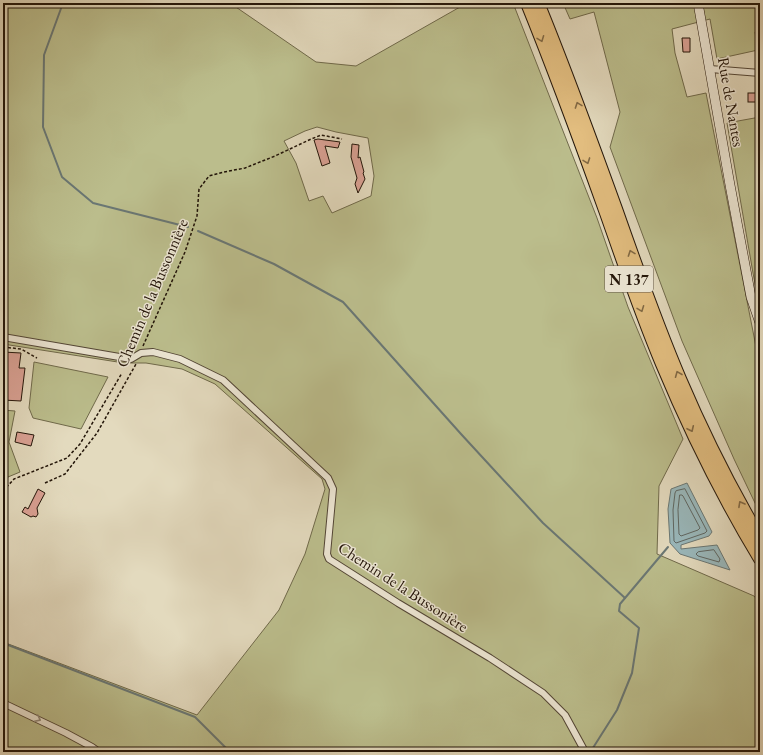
<svg xmlns="http://www.w3.org/2000/svg" width="763" height="755" font-family="'EB Garamond',serif">
  <style>
    .green { fill: #bbbd8c; stroke: #6f694a; fill-rule: evenodd }
    .water { fill: #99b8bc; stroke: #6a7774 }
    .lines { fill: none; stroke-linecap: round; stroke-linejoin: round }
    .shore { stroke: #5e6662; stroke-width: 1 }
    .stream { stroke: #6a7774; stroke-width: 2 }
    .building { fill: #daa194; stroke: #231509 }
    .street-casing { stroke: #534636; stroke-width: 8 }
    .secondary-casing { stroke: #231509; stroke-width: 10 }
    .highway-casing { stroke: #231509; stroke-width: 14 }
    .path { stroke: #231509; stroke-width: 1.5; stroke-dasharray: 3 2; stroke-linecap: butt }
    .street { stroke: #ede7d5; stroke-width: 6 }
    .secondary { stroke: #ede7d5; stroke-width: 9 }
    .highway { stroke: #e2bd7f; stroke-width: 12 }
    .oneway { stroke: #826944 }
    .oneway2 { stroke: #928879 }
    .labels { text-anchor: middle; dominant-baseline: central; stroke-width: 3; stroke-linejoin: round; paint-order: stroke }
    .shield { fill: #ede7d5; stroke: #605446; stroke-width: 1 }
    .shield-label { font-size: 15px; font-weight: bold; fill: #231509 }
    .street-label { font-size: 16px; fill: #231509; stroke: #ede7d5 }
  </style>
  <rect width="100%" height="100%" fill="#e3dabe"/>
  <filter id="stains"><feTurbulence type="fractalNoise" baseFrequency=".005" numOctaves="4"/><feColorMatrix values="0 0 0 0 .2 0 0 0 0 .09 0 0 0 0 .02 0 0 0 .5 -.17"/></filter>
  <radialGradient id="worn" r=".72"><stop offset=".6" stop-color="#630" stop-opacity="0"/><stop offset="1" stop-color="#630" stop-opacity=".3"/></radialGradient>
  <g class="green">
    <path d="M 3,3 L 230,3 L 316,62 L 356,66 L 467,3 L 513,3 L 597,218 L 628,307 L 683,439 L 659,486 L 657,554 L 754,596 L 760,603 L 760,752 L 3,752 L 3,642 L 197,715 L 279,610 L 305,554 L 325,489 L 322,479 L 215,384 L 182,369 L 146,363 L 124,363 L 3,344 ZM 317,127 L 336,132 L 368,138 L 374,176 L 371,196 L 332,213 L 323,196 L 309,201 L 296,163 L 284,141 L 305,131 Z"/>
    <polygon points="563,3 760,3 760,31 755,32 758,50 717,59 710,19 672,29 675,53 687,97 706,93 760,367 760,454 756,455 760,462 760,512 755,503 734,459 682,341 610,147 620,112 594,12 570,19"/>
    <polygon points="760,117 760,304 758,299 753,273 727,123"/>
    <polygon points="34,362 108,377 81,429 33,418 29,408"/>
    <polygon points="3,410 15,411 9,442 20,472 8,477 3,484"/>
  </g>
  <polygon class="water" points="687,483 712,532 709,536 681,545 681,549 717,545 730,570 680,554 670,543 668,509 671,489"/>
  <g class="lines">
    <g class="shore">
      <polygon points="685,489 707,531 705,533 676,543 674,541 673,510 675,493 676,491"/>
      <polygon points="680,495 682,495 683,496 700,528 698,530 681,536 679,534 678,510"/>
      <polygon points="714,550 720,559 719,562 698,556 696,554 698,552"/>
    </g>
    <g class="stream">
      <polyline points="63,3 44,55 43,127 62,177 93,203 188,227"/>
      <polyline points="198,231 274,264 343,302 461,434 543,523 625,598"/>
      <polyline points="3,643 195,717 230,752"/>
      <polyline points="591,751 617,710 632,673 639,628 619,611 620,604 668,547"/>
    </g>
  </g>
  <g class="building">
    <polygon points="682,38 690,38 690,52 683,52"/>
    <rect x="748" y="93" width="12" height="9"/>
    <polygon points="318,139 340,142 338,148 325,146 330,163 322,166 314,140"/>
    <polygon points="352,144 359,145 358,158 360,157 364,172 363,173 365,179 358,193 355,184 357,178 351,157"/>
    <polygon points="3,352 21,353 19,368 25,368 21,401 3,400"/>
    <polygon points="17,432 34,435 31,446 15,442"/>
    <polygon points="38,489 45,493 37,508 38,514 36,517 33,516 31,517 22,512 25,507 28,509"/>
  </g>
  <g class="lines">
    <g class="street-casing">
      <g id="street">
        <polyline points="710,69 760,73"/>
        <polyline points="3,337 131,359 141,353 153,352 180,359 223,380 328,478 333,489 327,554 329,559 398,603 490,658 543,693 565,715 583,748 584,752"/>
        <polyline points="3,703 66,733 92,747 99,752"/>
      </g>
    </g>
    <g class="secondary-casing">
      <polyline id="secondary" points="698,3 730,185 751,297 760,323"/>
    </g>
    <g class="highway-casing">
      <g id="highway">
        <path d="M 527,3 C 555,72 581,143 606,213 C 624,264 641,314 662,364 C 690,431 722,496 760,559"/>
        <path d="M 538,3 C 566,71 591,140 616,209 C 636,266 656,323 680,379 C 703,433 730,487 760,538"/>
      </g>
    </g>
    <g class="path">
      <polyline points="143,346 185,252 197,216 199,189 209,176 224,172 245,168 275,156 309,140 321,135 342,139"/>
      <polyline points="3,347 21,349 37,358"/>
      <polyline points="45,483 65,474 97,433 136,364"/>
      <polyline points="3,491 14,479 67,458 80,444 122,373"/>
    </g>
    <use href="#street" class="street"/>
    <use href="#secondary" class="secondary"/>
    <use href="#highway" class="highway"/>
  </g>
  <defs><path id="oneway-chevron" d="M-2-3.5L2.5 0L-2 3.5" fill="none" stroke-width="1.6" stroke-linecap="round" stroke-linejoin="round"/></defs>
  <g class="oneway">
    <use href="#oneway-chevron" transform="translate(541 39) rotate(69)"/>
    <use href="#oneway-chevron" transform="translate(578 105) rotate(-110)"/>
    <use href="#oneway-chevron" transform="translate(587 161) rotate(70)"/>
    <use href="#oneway-chevron" transform="translate(631 253) rotate(-110)"/>
    <use href="#oneway-chevron" transform="translate(641 309) rotate(69)"/>
    <use href="#oneway-chevron" transform="translate(678 374) rotate(-112)"/>
    <use href="#oneway-chevron" transform="translate(691 429) rotate(65)"/>
    <use href="#oneway-chevron" transform="translate(741 504) rotate(-119)"/>
  </g>
  <use class="oneway2" href="#oneway-chevron" transform="translate(38 719) rotate(27)"/>
  <g class="labels">
    <rect class="shield" x="605" y="266" width="48" height="26" rx="3"/>
    <g class="shield-label">
      <text x="629" y="279">N 137</text>
    </g>
    <g class="street-label">
      <text transform="translate(731 102) rotate(80)">Rue de Nantes</text>
      <text transform="translate(152 293) rotate(-67)">Chemin de la Bussonnière</text>
      <text transform="translate(403 587) rotate(33)">Chemin de la Bussonière</text>
    </g>
  </g>
  <rect width="763" height="755" fill="none" stroke="#e3dabe" stroke-width="16"/>
  <rect x="4" y="4" width="755" height="747" fill="none" stroke="#231509" stroke-width="2"/>
  <rect x="8" y="8" width="747" height="739" fill="none" stroke="#231509"/>
  <rect width="100%" height="100%" filter="url(#stains)"/>
  <rect width="100%" height="100%" fill="url(#worn)"/>
</svg>
